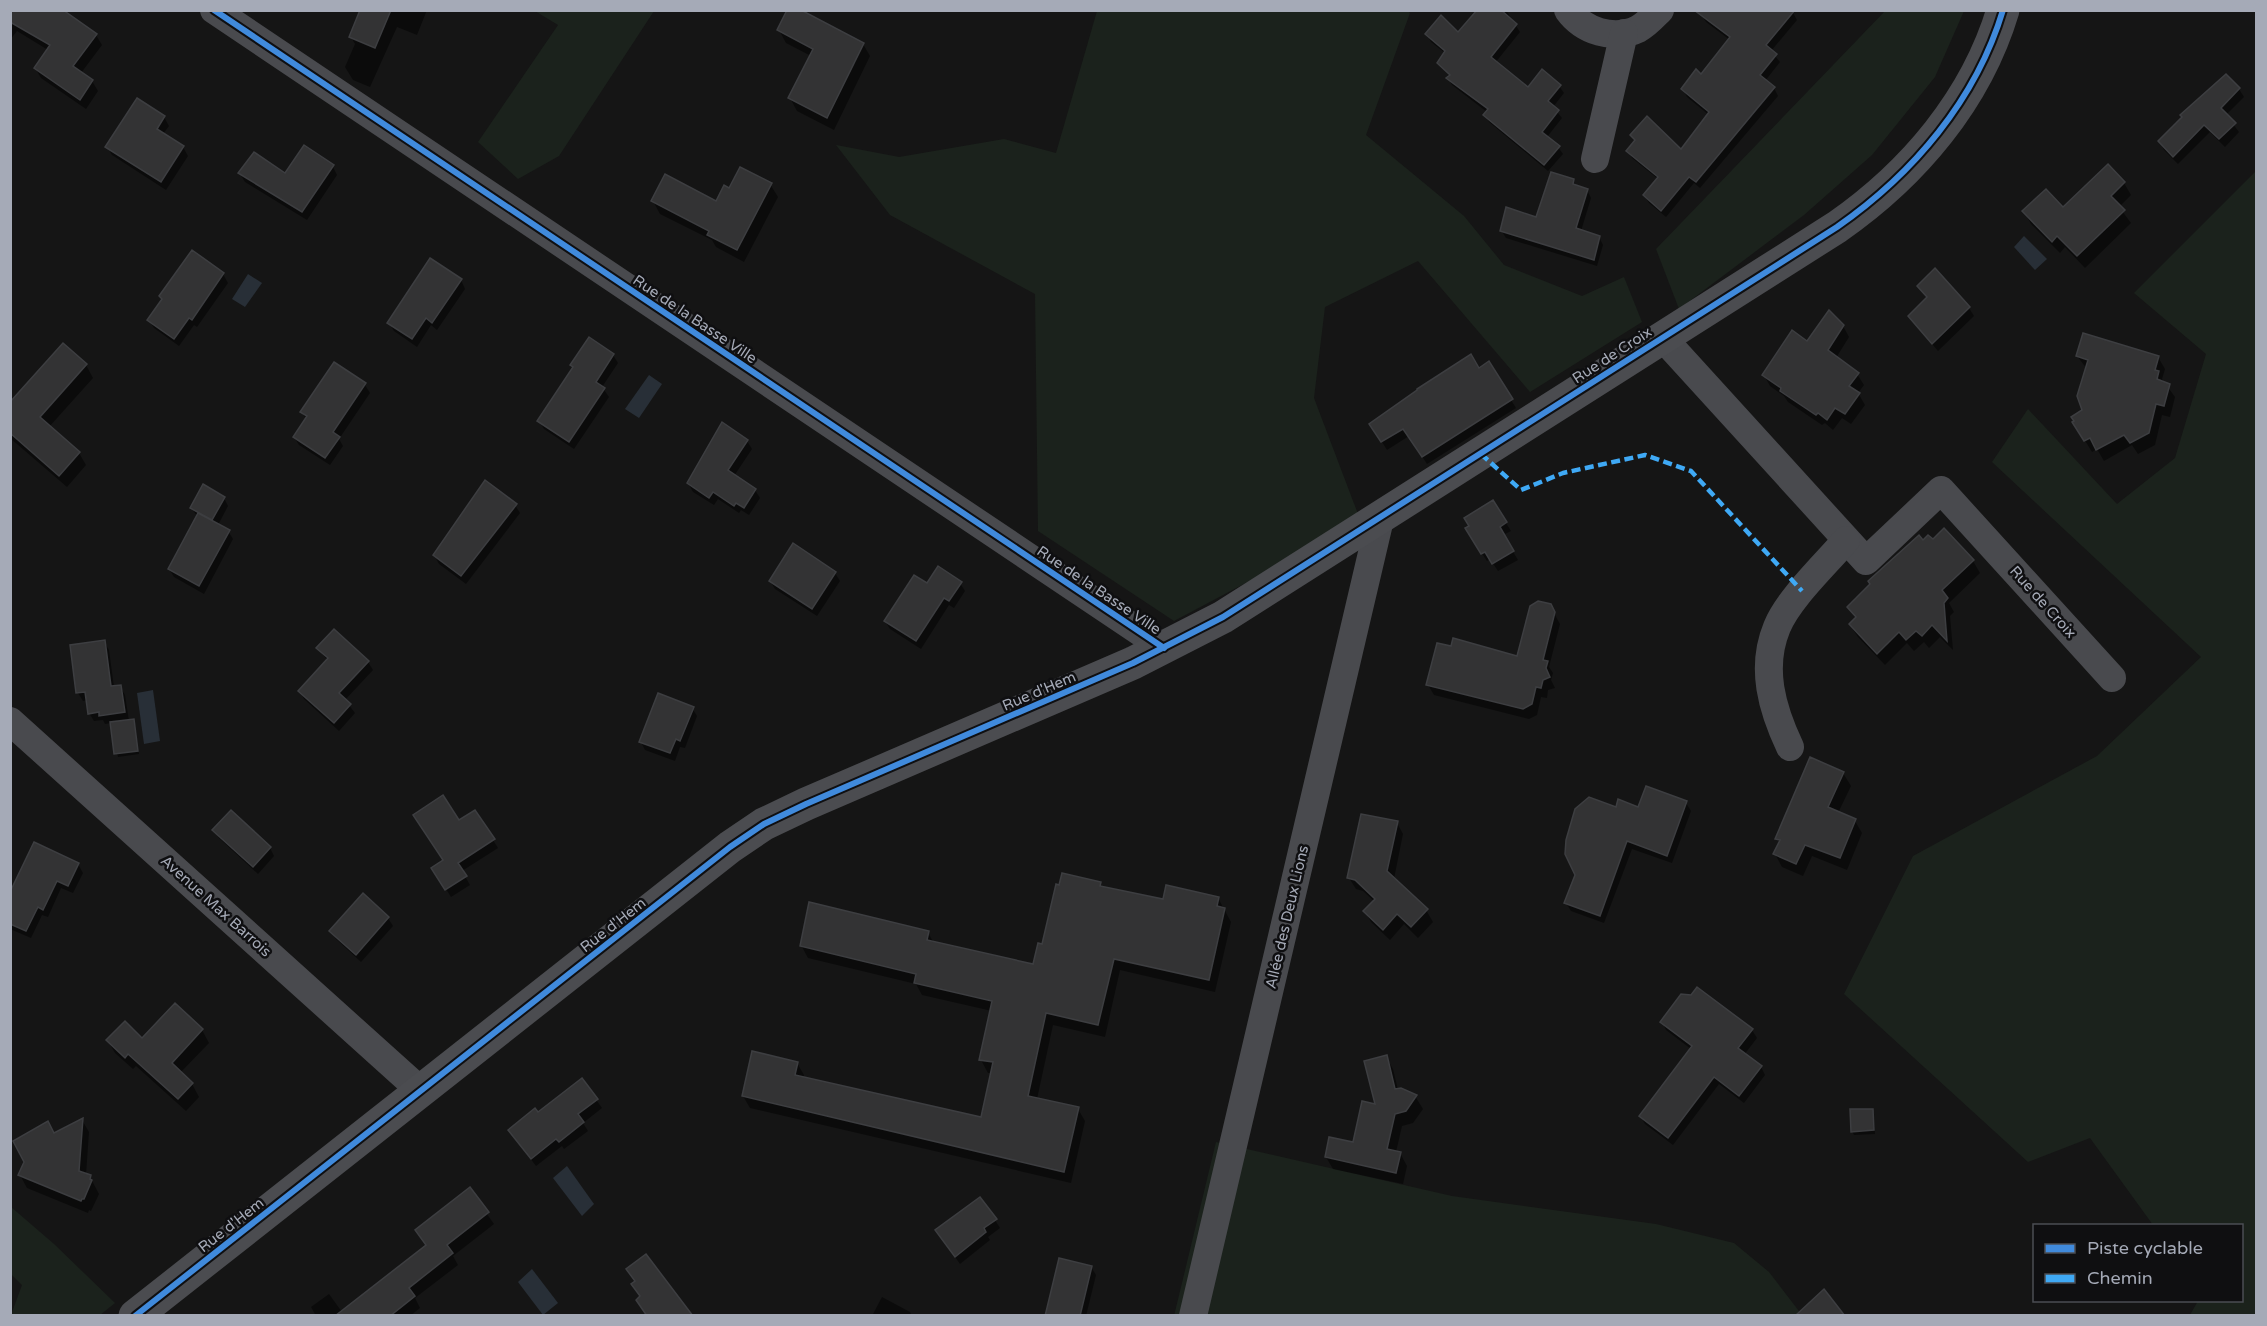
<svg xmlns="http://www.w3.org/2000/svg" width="2267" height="1326" font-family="'Varela Round',sans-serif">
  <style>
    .green { fill: #1b221c }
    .water { fill: #282f37 }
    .shadow { fill: #0007 }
    .building { fill: #333334; stroke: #3d3e41; stroke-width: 1.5 }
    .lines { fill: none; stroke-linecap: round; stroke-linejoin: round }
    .minor { stroke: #494a4e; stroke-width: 28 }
    .primary { stroke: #4b4c50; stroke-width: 33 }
    .quiet { stroke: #3fa9f5; stroke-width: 4.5; stroke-dasharray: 9 4.5; stroke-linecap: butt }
    .cycleway-casing { stroke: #0f0f11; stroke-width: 10 }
    .cycleway { stroke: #408adc; stroke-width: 6 }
    .labels { text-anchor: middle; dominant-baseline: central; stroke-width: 5; stroke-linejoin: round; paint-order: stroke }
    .street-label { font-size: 15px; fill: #a5aab7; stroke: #0f0f11 }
  </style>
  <rect width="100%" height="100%" fill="#151515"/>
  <g class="green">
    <polygon points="535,11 654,11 559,156 518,179 478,142 558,25"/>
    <polygon points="1097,11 1408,11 1410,13 1366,135 1464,216 1504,265 1582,296 1624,277 1642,322 1530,392 1418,261 1325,307 1314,398 1358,514 1289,560 1174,621 1038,531 1035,294 890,215 836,145 899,157 1004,139 1056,153"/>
    <polygon points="1885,11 1964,11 1935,77 1872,155 1804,215 1679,309 1656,249"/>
    <polygon points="2256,171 2256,1315 2190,1315 2198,1301 2242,1300 2242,1226 2153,1225 2090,1138 2028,1162 1844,994 1913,856 2097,756 2201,657 1992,462 2028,409 2117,504 2175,458 2206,354 2134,293"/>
    <polygon points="1216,1142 1452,1196 1656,1224 1734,1243 1769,1272 1802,1315 1174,1316"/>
    <polygon points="11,1207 54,1244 115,1303 100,1315 11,1315 22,1285 11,1274"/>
  </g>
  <g class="water">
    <polygon points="2024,236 2047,259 2035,270 2014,247"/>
    <polygon points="248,274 262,283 245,307 232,299"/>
    <polygon points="649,375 662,384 639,418 625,409"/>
    <polygon points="153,690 160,741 144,744 137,693"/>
    <polygon points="567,1166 594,1204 582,1216 553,1178"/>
    <polygon points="532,1269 558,1303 543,1315 518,1282"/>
  </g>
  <g class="shadow">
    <polygon points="10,10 96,35 102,45 81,73 92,81 98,91 86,109 41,78 35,68 48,50 17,31 10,40"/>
    <polygon points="370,10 427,10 417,35 397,27 370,87 353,80 345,67 355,44 351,37"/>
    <polygon points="1479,10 1506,10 1520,32 1495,63 1528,89 1559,86 1564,93 1553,107 1562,118 1547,137 1558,147 1563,154 1548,171 1489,122 1485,115 1487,112 1452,85 1448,78 1450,76 1439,63 1445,53 1431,42 1427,34 1459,34"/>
    <polygon points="1793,13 1797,20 1771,51 1780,62 1765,81 1774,88 1778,96 1700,188 1694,183 1666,217 1649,203 1645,196 1658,179 1632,158 1628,151 1636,142 1632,135 1682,151 1709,115 1687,97 1683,89 1701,76 1730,40 1706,22 1702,15"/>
    <polygon points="779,30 863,44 870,56 834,130 797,111 790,98 811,56 786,43"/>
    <polygon points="2226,76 2239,89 2244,97 2226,115 2239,132 2225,147 2210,132 2178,164 2164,150 2160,142"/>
    <polygon points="138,100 164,117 169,126 163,134 183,147 188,156 166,190 112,155 107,147"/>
    <polygon points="2108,166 2124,183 2131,195 2119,207 2131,223 2085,268 2065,247 2060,253 2031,224 2024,211 2063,209"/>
    <polygon points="333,167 337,175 307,220 245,182 240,174 285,175"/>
    <polygon points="1573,181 1577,187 1587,190 1591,198 1581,231 1599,237 1603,245 1597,266 1506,238 1501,230 1537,218"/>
    <polygon points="770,184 778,197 744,262 716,247 712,240 660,214 653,201 717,203 730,190"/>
    <polygon points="192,252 223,274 228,283 197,327 194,325 179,346 154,328 149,320"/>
    <polygon points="461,280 465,289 437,330 431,325 417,347 394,331 389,323"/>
    <polygon points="1919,286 1969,308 1974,316 1938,351 1910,317 1928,299"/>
    <polygon points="1843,326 1849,337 1836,358 1857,374 1864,385 1858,393 1865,405 1851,424 1842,418 1833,430 1825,423 1822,425 1788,402 1784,396 1770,386 1764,375 1807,343"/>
    <polygon points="63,345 86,365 93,378 49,427 79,453 86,465 67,487 10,438 10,405"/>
    <polygon points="613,355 618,363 602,387 609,397 574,449 544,429 539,421 574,368 572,365"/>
    <polygon points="2077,356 2158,357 2165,369 2162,379 2175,397 2170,417 2162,415 2155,445 2138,454 2132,445 2104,461 2097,449 2092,452 2081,434 2087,369"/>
    <polygon points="1488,363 1516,408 1427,464 1409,436 1387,450 1371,424"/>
    <polygon points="334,364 365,385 370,393 339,439 343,446 330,465 299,445 294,437 306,419 302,412"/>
    <polygon points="747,441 752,449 734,476 755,490 760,498 749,515 741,510 739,513 718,499 714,505 693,492 688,483"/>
    <polygon points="224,498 228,506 218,525 228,531 233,539 204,594 174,577 169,569 198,517 191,508"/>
    <polygon points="1493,502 1511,531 1503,535 1518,560 1498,571 1490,559 1487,561 1471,537"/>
    <polygon points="515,505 520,513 466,584 439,564 434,555"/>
    <polygon points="1923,542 1973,561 1980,573 1949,603 1954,612 1950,616 1953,650 1940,637 1929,648 1924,642 1914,651 1907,643 1885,665 1858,637 1850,625 1856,619 1848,607"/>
    <polygon points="835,573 840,581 817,616 775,589 770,581"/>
    <polygon points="960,583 965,591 954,608 949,605 921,649 890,629 885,621 927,585"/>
    <polygon points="1550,606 1560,624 1549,667 1553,673 1551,680 1555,688 1548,690 1547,698 1541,697 1537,715 1529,719 1434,695 1428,685 1518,657"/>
    <polygon points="104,642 109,650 114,687 120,687 125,695 129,721 133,721 135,724 139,754 118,757 111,723 105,724 103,720 94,721 89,713 88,700 83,701 78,693"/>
    <polygon points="318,648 368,662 373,670 345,700 355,713 339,731 304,699 300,691 328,661"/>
    <polygon points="692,708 697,716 685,748 680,747 675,761 645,750 641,742"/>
    <polygon points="1843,773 1851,786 1838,813 1855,821 1862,833 1847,870 1812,856 1803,876 1782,867 1775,854 1780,844 1777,838"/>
    <polygon points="1686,803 1691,811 1672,863 1632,849 1604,923 1571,911 1566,903 1639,809"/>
    <polygon points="459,823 493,840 498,848 462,871 470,885 451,897 433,868 444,861"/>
    <polygon points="1397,823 1403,834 1394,879 1426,910 1433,922 1418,938 1404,924 1390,940 1371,922 1365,911 1374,901 1363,891 1356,889 1349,878"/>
    <polygon points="214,830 270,848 274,856 258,874 219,838"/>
    <polygon points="78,864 83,873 73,893 61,888 48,917 42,915 31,938 10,929 10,904"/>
    <polygon points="1100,883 1102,888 1164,901 1218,898 1231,922 1215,992 1120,970 1105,1037 1053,1025 1037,1099 1078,1109 1085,1121 1071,1183 750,1108 743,1096 797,1063 804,1075 803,1078 982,1118 992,1073 988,1073 981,1060 992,1011 922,995 916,984 808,958 801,945 928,933 934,943 1034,966 1043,946"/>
    <polygon points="388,918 393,926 361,962 336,939 331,931"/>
    <polygon points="175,1005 202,1030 209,1043 180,1073 192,1084 199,1097 186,1111 136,1066 133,1069 115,1053 108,1041 142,1040"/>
    <polygon points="1662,1022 1752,1030 1757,1038 1744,1055 1761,1067 1765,1075 1744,1103 1719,1084 1673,1145 1645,1124 1640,1116 1691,1049 1666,1030"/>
    <polygon points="1386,1057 1393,1069 1398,1090 1415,1096 1423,1109 1413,1123 1402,1126 1396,1152 1400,1153 1407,1166 1403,1184 1333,1169 1326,1157 1354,1144 1377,1106"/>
    <polygon points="582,1080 602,1108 583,1123 588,1131 564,1149 562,1146 536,1166 515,1138 537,1114"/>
    <polygon points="1872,1110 1874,1114 1875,1134 1854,1135 1852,1131"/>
    <polygon points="82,1120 89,1132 86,1175 90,1177 99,1194 91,1211 89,1210 88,1213 27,1188 20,1175 54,1135"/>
    <polygon points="469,1189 494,1224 453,1256 458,1265 415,1298 420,1308 410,1316 316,1316 311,1307 329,1294 342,1312 427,1247 416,1231"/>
    <polygon points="995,1220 1000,1228 988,1237 990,1240 960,1264 937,1231"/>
    <polygon points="1091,1267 1096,1275 1086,1316 1046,1316"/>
    <polygon points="882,1297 910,1312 912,1316 872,1316"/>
  </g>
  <g class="building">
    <polygon points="10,10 63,10 97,34 73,66 93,80 80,100 34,68 50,45 10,22"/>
    <polygon points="360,10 391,10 375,48 349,37"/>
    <polygon points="787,10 801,10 864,43 827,118 788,98 813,49 777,30"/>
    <polygon points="1477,10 1501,10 1517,24 1491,57 1528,87 1542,69 1561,85 1548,101 1559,110 1542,132 1560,146 1544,165 1483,115 1488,109 1446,78 1450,75 1437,63 1445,51 1425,34 1441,15 1458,32"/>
    <polygon points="1694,10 1795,10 1766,45 1777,54 1760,75 1775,87 1696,182 1689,177 1661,211 1643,195 1658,177 1626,151 1635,140 1630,135 1647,116 1681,149 1709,112 1681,89 1696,69 1701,74 1730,37"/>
    <polygon points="2226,74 2240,88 2221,108 2236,123 2219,139 2204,125 2173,157 2158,141 2182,117 2180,115"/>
    <polygon points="137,98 165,116 157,129 184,146 161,182 105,147"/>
    <polygon points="304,145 334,165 302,212 238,173 254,152 285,173"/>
    <polygon points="2108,164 2125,182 2111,196 2125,210 2077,256 2057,236 2052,242 2022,211 2046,189 2063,207"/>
    <polygon points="740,167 772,183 737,250 707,235 709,231 651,201 665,174 716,201 724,185 729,188"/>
    <polygon points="1551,172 1574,179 1573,184 1588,189 1576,228 1600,236 1594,260 1500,231 1506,207 1536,217"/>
    <polygon points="192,250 224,273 192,320 189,318 174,339 147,320 162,299 159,296"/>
    <polygon points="430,258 462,279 432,323 426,318 412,339 387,323"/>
    <polygon points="1935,268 1970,307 1932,344 1908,316 1927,297 1917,286"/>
    <polygon points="1829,310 1844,325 1828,350 1859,373 1849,386 1860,393 1845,414 1835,408 1827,420 1818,413 1816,415 1780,391 1781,388 1762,375 1792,330 1807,341"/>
    <polygon points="2083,333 2159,356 2155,370 2159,371 2157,379 2170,384 2164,406 2156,404 2149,433 2130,443 2124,435 2096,450 2090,438 2084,441 2072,422 2074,421 2071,417 2082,410 2077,396 2088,360 2076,356"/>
    <polygon points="589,337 614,354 596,382 605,388 569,442 537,421 573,367 570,365"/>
    <polygon points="63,343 87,364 40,417 80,452 59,476 10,433 10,402"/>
    <polygon points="1471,354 1479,368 1489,361 1513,399 1422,457 1403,429 1381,442 1369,424 1417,390 1417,389"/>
    <polygon points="334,362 366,383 333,432 340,437 325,458 293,437 307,416 300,412"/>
    <polygon points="722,422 748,440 728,470 756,489 744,508 736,503 734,506 713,492 709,498 687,483"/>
    <polygon points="485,480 517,504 461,576 433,555"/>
    <polygon points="203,484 225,497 212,520 190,508"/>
    <polygon points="1493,500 1507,522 1500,527 1514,551 1492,564 1485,552 1481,554 1465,528 1469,526 1464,518"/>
    <polygon points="198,513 230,530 199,586 168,569"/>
    <polygon points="1944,528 1974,560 1942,590 1948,598 1944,603 1947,641 1932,625 1922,636 1916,631 1906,640 1899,632 1877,654 1849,624 1856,617 1847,607 1870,584 1868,581 1919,535 1923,540 1928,535 1933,539"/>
    <polygon points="793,543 836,572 812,609 769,581"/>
    <polygon points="938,566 962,582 949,601 944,598 916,641 884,621 914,575 927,583"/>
    <polygon points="1538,601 1551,604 1555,612 1543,660 1548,661 1546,668 1550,677 1543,680 1541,688 1536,687 1532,704 1523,709 1426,685 1437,643 1451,646 1453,638 1517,656 1530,606"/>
    <polygon points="334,629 369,661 339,693 351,704 334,723 298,691 328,658 316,648"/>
    <polygon points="105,640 111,686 121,685 125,712 99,716 99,712 88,714 85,692 76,693 70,645"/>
    <polygon points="658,693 694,707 680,741 676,739 670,753 639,742"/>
    <polygon points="134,719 138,751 114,754 110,722"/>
    <polygon points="1810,757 1844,772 1828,807 1856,819 1840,858 1805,845 1796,864 1773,854 1780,840 1775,839"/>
    <polygon points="1646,786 1687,801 1667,856 1627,841 1600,916 1564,903 1575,875 1565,854 1566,840 1575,809 1589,797 1616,807 1618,799 1638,807"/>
    <polygon points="443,795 459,820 475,810 495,839 458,863 467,876 445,890 431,868 443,860 413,815"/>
    <polygon points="231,810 271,847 253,867 212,830"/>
    <polygon points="1361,814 1398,821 1387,871 1428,909 1411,927 1397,914 1383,930 1363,911 1375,899 1355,880 1347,878"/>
    <polygon points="34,842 79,863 68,886 57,881 43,910 38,907 26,931 10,924 10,892"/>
    <polygon points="1062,873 1101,882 1100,886 1163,899 1166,885 1219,897 1217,906 1225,908 1209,980 1114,959 1098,1025 1046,1013 1028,1096 1079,1107 1064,1172 742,1096 752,1051 798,1062 795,1075 981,1117 993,1062 979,1060 992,1001 914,983 916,974 800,946 809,902 929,931 927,940 1033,964 1038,943 1042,944 1056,884 1059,885"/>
    <polygon points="363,893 389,917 356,955 329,931"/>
    <polygon points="1697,987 1753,1029 1738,1048 1762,1066 1739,1096 1714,1077 1668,1138 1639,1116 1692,1046 1660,1022 1681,994 1691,995"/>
    <polygon points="175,1003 203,1029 172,1063 193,1083 178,1099 128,1054 125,1058 106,1040 125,1021 142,1038"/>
    <polygon points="1387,1055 1395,1089 1401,1088 1417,1095 1406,1111 1395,1114 1387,1149 1401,1152 1396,1173 1325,1157 1329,1137 1353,1142 1362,1101 1375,1104 1364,1061"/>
    <polygon points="582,1078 598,1099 578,1114 584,1122 559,1142 556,1139 531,1159 508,1130 535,1108 538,1112"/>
    <polygon points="1850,1109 1873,1109 1874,1130 1851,1132"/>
    <polygon points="83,1118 79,1171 91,1175 90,1179 92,1180 84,1199 82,1199 81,1201 18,1175 24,1162 13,1141 48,1121 54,1133"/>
    <polygon points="470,1187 489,1212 447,1245 453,1253 409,1288 415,1296 390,1316 335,1316 426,1245 415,1230"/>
    <polygon points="980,1197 997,1219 984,1228 986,1232 955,1257 935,1230"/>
    <polygon points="646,1254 693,1316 647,1316 636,1300 640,1296 631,1284 635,1281 626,1269"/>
    <polygon points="1059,1258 1092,1266 1080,1316 1045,1316"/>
    <polygon points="1824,1289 1845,1316 1795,1316"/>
  </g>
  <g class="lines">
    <g class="minor">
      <polyline points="214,10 1164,648"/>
      <path d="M 1568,10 C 1583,31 1614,41 1638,29 C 1647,24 1653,17 1660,10"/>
      <polyline points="1595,159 1624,33"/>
      <polyline points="1662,337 1866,561 1941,490 2112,678"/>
      <polyline points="10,721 421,1091"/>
      <path d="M 1790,747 C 1772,709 1760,668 1777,627 C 1789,598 1826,564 1846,540"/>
      <polyline points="1193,1316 1380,519"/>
    </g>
    <path class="primary" d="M 135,1316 L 730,847 L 764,824 L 806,804 L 1133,663 L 1223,617 L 1837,227 C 1913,174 1976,100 2003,10"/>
    <polyline class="quiet" points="1481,454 1521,490 1563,473 1645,455 1691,471 1802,591"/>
    <g class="cycleway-casing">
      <g id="cycleway">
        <polyline points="214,10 1164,648"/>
        <path d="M 135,1316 L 730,847 L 764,824 L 806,804 L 1133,663 L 1223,617 L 1837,227 C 1913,174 1976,100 2003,10"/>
      </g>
    </g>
    <use href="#cycleway" class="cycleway"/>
  </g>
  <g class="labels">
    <g class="street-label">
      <text transform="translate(695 319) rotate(34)">Rue de la Basse Ville</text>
      <text transform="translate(1612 355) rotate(-33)">Rue de Croix</text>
      <text transform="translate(1099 590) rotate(34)">Rue de la Basse Ville</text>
      <text transform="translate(2043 602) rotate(48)">Rue de Croix</text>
      <text transform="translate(1039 691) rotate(-23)">Rue d'Hem</text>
      <text transform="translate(216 906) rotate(42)">Avenue Max Barrois</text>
      <text transform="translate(1287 917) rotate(-77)">Allée des Deux Lions</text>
      <text transform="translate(613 925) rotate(-38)">Rue d'Hem</text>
      <text transform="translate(231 1225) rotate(-38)">Rue d'Hem</text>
    </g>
  </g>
  <rect width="2267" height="1326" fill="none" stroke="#a5aab7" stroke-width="24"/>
  <rect x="2033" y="1224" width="210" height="78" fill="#0f0f11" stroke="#4b4d53" stroke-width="1.5"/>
  <rect x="2045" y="1244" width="30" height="9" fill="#408adc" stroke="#4b4d53" stroke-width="1.5"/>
  <text x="2087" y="1254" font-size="18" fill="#a5aab7">Piste cyclable</text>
  <rect x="2045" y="1274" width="30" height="9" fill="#3fa9f5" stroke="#4b4d53" stroke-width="1.5"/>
  <text x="2087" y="1284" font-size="18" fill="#a5aab7">Chemin</text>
</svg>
